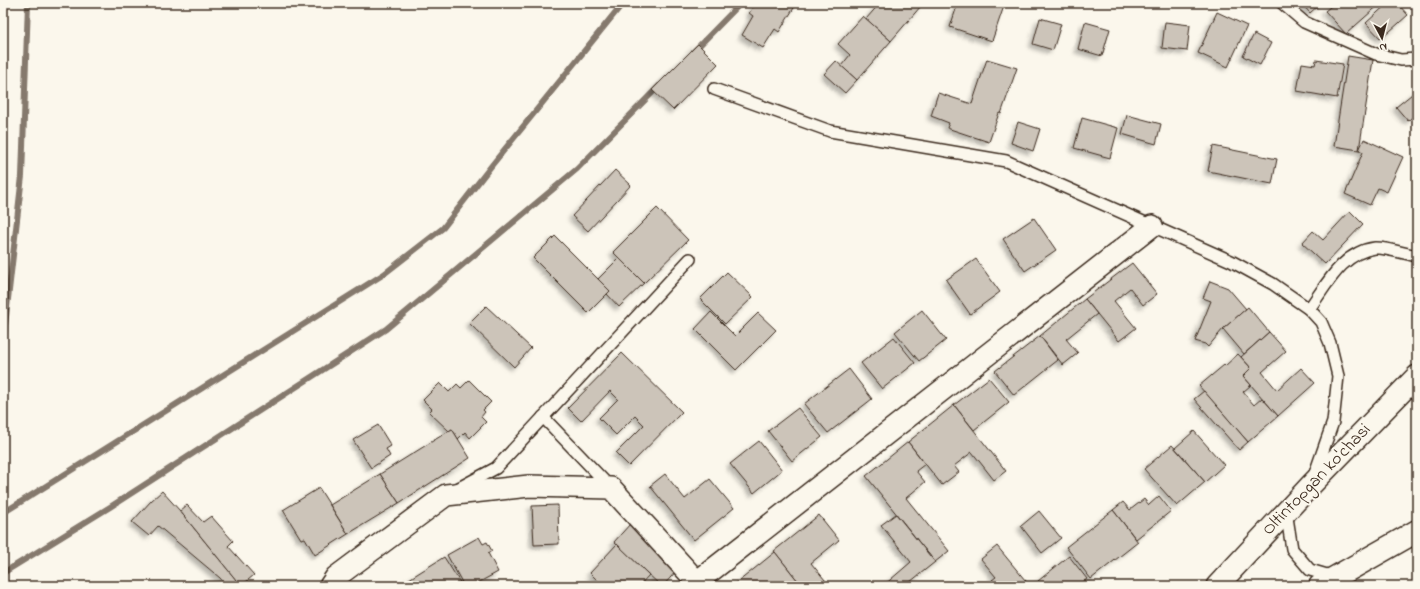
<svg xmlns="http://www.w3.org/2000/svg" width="1420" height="589" font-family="'Indie Flower',sans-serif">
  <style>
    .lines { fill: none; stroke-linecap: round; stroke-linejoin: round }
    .stream { stroke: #85796d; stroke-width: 6 }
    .building { fill: #ccc4b9; stroke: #3b2a1e; filter: url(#shadow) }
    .service-casing { stroke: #3b2a1e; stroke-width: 14 }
    .minor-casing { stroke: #3b2a1e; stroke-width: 24 }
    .tertiary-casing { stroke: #3b2a1e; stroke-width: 25 }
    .path { stroke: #3b2a1e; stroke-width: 2.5; stroke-dasharray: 4 3; stroke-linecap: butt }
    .service { stroke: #fbf7ec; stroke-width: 11 }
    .minor { stroke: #fbf7ec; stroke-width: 21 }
    .tertiary { stroke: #fbf7ec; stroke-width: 22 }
    .labels { text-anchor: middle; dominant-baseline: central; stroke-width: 4; stroke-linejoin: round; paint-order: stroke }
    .street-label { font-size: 18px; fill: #3b2a1e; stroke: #fbf7ec }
  </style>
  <defs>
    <filter id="shadow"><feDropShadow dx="-3.5" dy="3.5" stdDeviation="2" flood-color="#0004"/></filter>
  </defs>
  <rect width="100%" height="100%" fill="#fbf7ec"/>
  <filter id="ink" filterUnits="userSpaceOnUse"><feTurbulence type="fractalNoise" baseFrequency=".025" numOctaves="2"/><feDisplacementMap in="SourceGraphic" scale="8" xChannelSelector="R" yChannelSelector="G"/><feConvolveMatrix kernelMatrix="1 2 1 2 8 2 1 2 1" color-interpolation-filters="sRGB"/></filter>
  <g filter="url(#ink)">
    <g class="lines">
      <g class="stream">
        <polyline points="694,51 741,3"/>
        <polyline points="3,343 22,176 28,3"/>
        <polyline points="3,513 384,274 443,228 492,165 623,3"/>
        <polyline points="3,573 110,507 386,329 577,169 659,86"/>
      </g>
    </g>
    <g class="building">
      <polygon points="756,3 797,3 779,32 775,29 763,48 742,35 753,16 749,13"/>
      <polygon points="880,3 917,3 921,6 891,41 866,19"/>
      <polygon points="958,3 1005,3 992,41 950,27"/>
      <polygon points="1301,3 1321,3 1310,13"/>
      <polygon points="1335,3 1381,3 1346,34 1325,11"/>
      <polygon points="1388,3 1397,3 1408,15 1381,39 1366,23"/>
      <polygon points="1217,12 1247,26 1228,67 1198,53"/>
      <polygon points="863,16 891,41 857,80 841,66 850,55 838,44"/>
      <polygon points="1040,18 1061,24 1053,50 1033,44"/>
      <polygon points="1085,22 1110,29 1102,56 1078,49"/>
      <polygon points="1165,22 1190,25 1187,51 1162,48"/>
      <polygon points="1254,34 1271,43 1260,65 1243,56"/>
      <polygon points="698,44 718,64 673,110 652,90"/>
      <polygon points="1348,56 1373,60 1359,150 1334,146"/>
      <polygon points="987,59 1017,68 1001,114 999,113 989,142 947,128 949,123 931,116 938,93 972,104"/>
      <polygon points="1316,60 1343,64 1337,98 1297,91 1302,63 1315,65"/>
      <polygon points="836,61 857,80 845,93 824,74"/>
      <polygon points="1417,90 1417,113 1408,121 1396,107"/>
      <polygon points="1127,115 1161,124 1156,144 1122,134"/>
      <polygon points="1082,118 1118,128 1110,158 1074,148"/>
      <polygon points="1018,122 1040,129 1033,151 1011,143"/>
      <polygon points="1364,139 1403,157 1387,192 1378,188 1370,205 1345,194 1363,152 1359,150"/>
      <polygon points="1213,146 1277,159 1272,184 1208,171"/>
      <polygon points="615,170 631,185 588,231 572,216"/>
      <polygon points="657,208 688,240 644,283 613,252"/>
      <polygon points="1350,211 1363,224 1325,264 1302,243 1313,231 1323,240"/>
      <polygon points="1034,218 1056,250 1025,271 1003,239"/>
      <polygon points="555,236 610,291 588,313 533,258"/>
      <polygon points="619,258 644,283 619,307 607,294 610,291 598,279"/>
      <polygon points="976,259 1000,292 970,314 946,280"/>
      <polygon points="1132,263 1157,294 1143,305 1130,288 1114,301 1136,328 1119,341 1085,299"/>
      <polygon points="727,272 753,297 725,324 700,299"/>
      <polygon points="1210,281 1228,288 1246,309 1223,329 1208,347 1205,344 1195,341 1211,301 1203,298"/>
      <polygon points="1085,299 1097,314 1066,339 1078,353 1063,365 1040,336"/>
      <polygon points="486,306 531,348 514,367 469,323"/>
      <polygon points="1248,307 1269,332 1244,354 1223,329"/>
      <polygon points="922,310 946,340 919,361 895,332"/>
      <polygon points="711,312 735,336 758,313 776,330 736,370 695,329"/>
      <polygon points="1269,332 1286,351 1262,372 1277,390 1301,368 1315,383 1278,416 1243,376 1251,368 1241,357"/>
      <polygon points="1040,336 1058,360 1014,395 995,371"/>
      <polygon points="894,337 915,363 882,389 861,363"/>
      <polygon points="622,353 682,412 629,466 616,453 644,425 635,416 616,435 599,418 618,399 610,391 581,421 568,408"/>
      <polygon points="1238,354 1251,368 1243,376 1251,385 1243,392 1254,405 1262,398 1278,416 1248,442 1199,386 1224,365 1225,366"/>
      <polygon points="849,369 872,399 828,433 804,404"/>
      <polygon points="989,378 1009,402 974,430 954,405"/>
      <polygon points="469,380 491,402 483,410 485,412 481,417 486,422 470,438 465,432 458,439 452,429 449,431 429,412 432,409 423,400 440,383 449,392 457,384 461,388"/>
      <polygon points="1204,391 1248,442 1239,450 1194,399"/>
      <polygon points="954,405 1006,471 994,480 972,452 954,466 959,472 942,485 908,442"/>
      <polygon points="798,408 822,437 792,461 768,431"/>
      <polygon points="378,425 391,446 386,449 390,456 371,468 353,440"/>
      <polygon points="452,429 470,458 399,503 380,474"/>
      <polygon points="1194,431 1224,465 1205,482 1175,448"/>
      <polygon points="759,441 782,470 754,493 730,464"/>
      <polygon points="908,442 925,464 916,471 925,482 906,498 949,551 935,562 866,476"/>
      <polygon points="1172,445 1205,482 1177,506 1144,469"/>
      <polygon points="380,474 399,503 348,534 330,505"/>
      <polygon points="665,474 685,499 710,479 734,508 694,540 650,486"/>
      <polygon points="319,488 348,534 315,555 305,538 301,539 283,510"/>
      <polygon points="162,491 180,511 238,582 234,586 227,586 220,578 158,526 149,536 132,522 151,501"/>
      <polygon points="1159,496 1171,511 1136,539 1113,510 1123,502 1130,510 1144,499 1149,505"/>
      <polygon points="187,505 203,522 211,516 233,541 228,546 254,575 241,586 180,511"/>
      <polygon points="558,505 559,544 534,545 532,506"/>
      <polygon points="1113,510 1138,542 1091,579 1066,547"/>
      <polygon points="1039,511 1061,538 1042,553 1021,526"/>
      <polygon points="896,514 935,562 905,586 883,586 911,562 881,525"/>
      <polygon points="819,515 839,540 811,563 830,586 802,586 774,551"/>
      <polygon points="630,524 678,569 663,586 661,586 614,542"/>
      <polygon points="479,537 483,544 487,542 492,551 488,553 498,572 472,586 464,586 447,555"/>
      <polygon points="617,544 649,575 639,586 603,586 590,573"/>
      <polygon points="997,546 1030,586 997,586 992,580 996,577 981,559"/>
      <polygon points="775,552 798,581 791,586 733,586"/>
      <polygon points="1069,556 1087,579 1078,586 1042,586 1038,581"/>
      <polygon points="444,557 461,584 458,586 398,586"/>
    </g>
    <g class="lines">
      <g class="service-casing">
        <g id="service">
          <polyline points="1282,3 1304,22 1376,54 1401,60 1417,59"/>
          <path d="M 714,89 L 830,131 L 1006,161 L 1231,261 L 1273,284 L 1309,309 C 1326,286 1342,252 1375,248 C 1385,247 1406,254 1417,256"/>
          <polyline points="1309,309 1321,322 1330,343 1338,376 1333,422 1314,476"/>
          <polyline points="543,417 610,487"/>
          <polyline points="457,489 496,468 690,259"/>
          <polyline points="1286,511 1292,549 1310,570 1334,577"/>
        </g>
      </g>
      <g class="minor-casing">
        <g id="minor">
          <polyline points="330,586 336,577 446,495 529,486 611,488 701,586"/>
          <polyline points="693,586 698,581 1152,226"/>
          <polyline points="1217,586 1311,485 1417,376"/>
        </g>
      </g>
      <g class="tertiary-casing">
        <polyline id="tertiary" points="1320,586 1417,531"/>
      </g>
      <polyline class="path" points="3,536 8,533"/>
      <use href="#service" class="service"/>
      <use href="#minor" class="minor"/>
      <use href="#tertiary" class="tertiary"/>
    </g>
  </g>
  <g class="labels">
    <g class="street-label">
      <text transform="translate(1317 480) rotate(-46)">Oltintopgan ko'chasi</text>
    </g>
  </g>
  <rect width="1420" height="589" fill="none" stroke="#fbf7ec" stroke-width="16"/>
  <rect x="8" y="8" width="1404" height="573" fill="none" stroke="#3b2a1e" stroke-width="1.5" filter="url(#ink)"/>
  <g transform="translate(1382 38) rotate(173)" stroke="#fbf7ec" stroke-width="3" paint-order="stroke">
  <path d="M0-3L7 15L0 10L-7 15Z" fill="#3b2a1e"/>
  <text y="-6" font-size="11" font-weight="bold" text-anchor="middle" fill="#3b2a1e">N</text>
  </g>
</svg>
